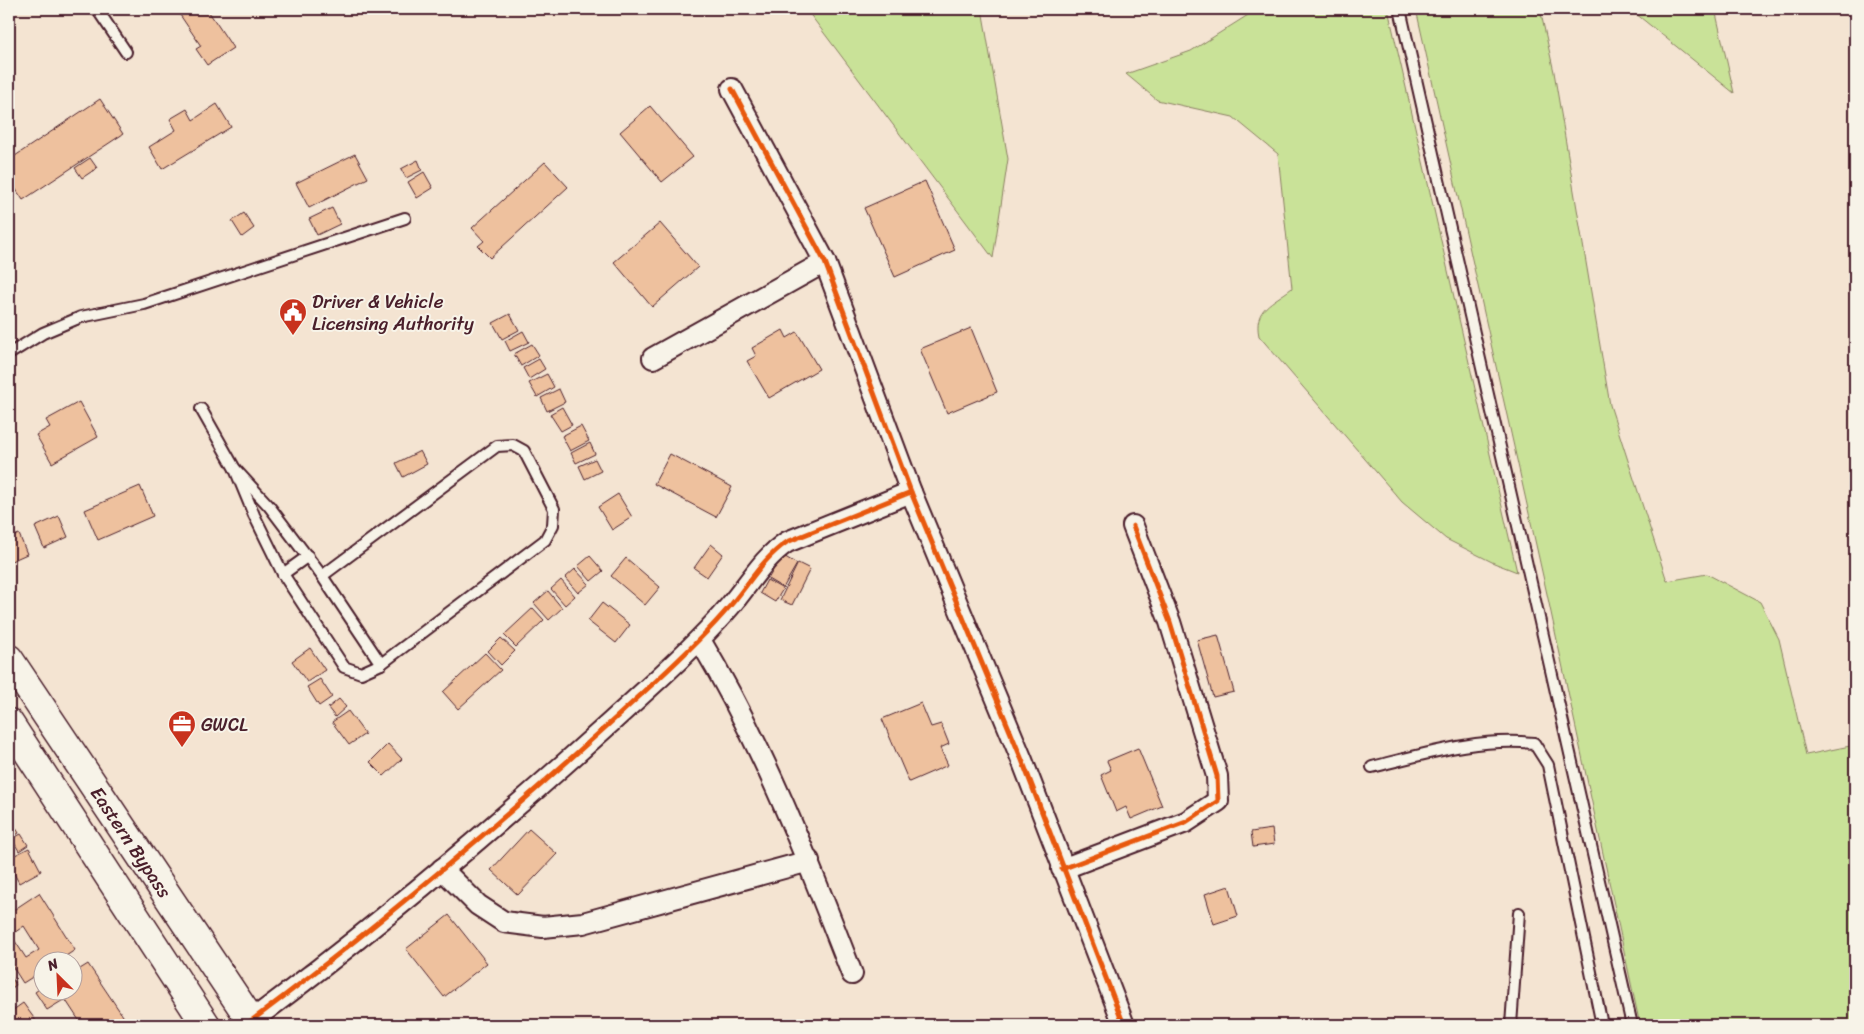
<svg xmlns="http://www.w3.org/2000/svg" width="1864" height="1034" font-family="Sriracha,sans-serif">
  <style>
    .green { fill: #c9e298; stroke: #8a8062 }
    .building { fill: #eec19e; stroke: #4a1f2b; fill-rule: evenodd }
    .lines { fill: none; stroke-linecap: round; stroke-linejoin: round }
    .service-casing { stroke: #4a1f2b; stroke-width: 14 }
    .minor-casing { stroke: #4a1f2b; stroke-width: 24 }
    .trunk-casing { stroke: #4a1f2b; stroke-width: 31 }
    .service { stroke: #f7f3e8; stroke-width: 10 }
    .minor { stroke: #f7f3e8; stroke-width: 20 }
    .trunk { stroke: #f7f3e8; stroke-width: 28 }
    .cycleway-casing { stroke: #f7f3e8; stroke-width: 8 }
    .cycleway { stroke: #e8590c; stroke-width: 5 }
    .labels { text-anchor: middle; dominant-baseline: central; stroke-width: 4; stroke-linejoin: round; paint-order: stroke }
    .poi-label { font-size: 19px; fill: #4a1f2b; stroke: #f7f3e8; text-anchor: start }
    .street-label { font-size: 19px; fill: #4a1f2b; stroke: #f7f3e8 }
  </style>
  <rect width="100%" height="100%" fill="#f4e4d2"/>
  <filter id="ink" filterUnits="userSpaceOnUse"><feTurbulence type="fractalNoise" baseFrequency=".02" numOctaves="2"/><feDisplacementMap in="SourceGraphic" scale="10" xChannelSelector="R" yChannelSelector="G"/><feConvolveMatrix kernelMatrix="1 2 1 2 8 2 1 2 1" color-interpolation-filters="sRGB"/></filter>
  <g filter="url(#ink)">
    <g class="green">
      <polygon points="806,9 982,9 1008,159 993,258"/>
      <path d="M 1243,9 L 1388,9 L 1517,572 L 1494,563 L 1446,539 L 1402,502 L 1259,336 C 1253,308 1273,303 1292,288 L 1278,154 L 1233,117 L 1157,100 L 1126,74 L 1191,51 L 1248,15 Z"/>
      <polygon points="1416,9 1540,9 1554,72 1610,405 1667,581 1707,574 1760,602 1779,639 1806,755 1855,745 1855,1025 1640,1025 1547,594"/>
      <polygon points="1630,9 1715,9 1734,93"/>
    </g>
    <g class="building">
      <polygon points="176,9 207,9 233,48 207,65 196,49 201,46"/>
      <polygon points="100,99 123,134 23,200 9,179 9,160"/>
      <polygon points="217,104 231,127 162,169 149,147 176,130 170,119 187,109 193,120"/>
      <polygon points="650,106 693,157 662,182 620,132"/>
      <polygon points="355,154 368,178 309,208 296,183"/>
      <polygon points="90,158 97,168 82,178 75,168"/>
      <polygon points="418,160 422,170 406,178 401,169"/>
      <polygon points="545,162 568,187 490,258 478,246 484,241 472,228"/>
      <polygon points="424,172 433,188 417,198 408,182"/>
      <polygon points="925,181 955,250 895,277 864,208"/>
      <polygon points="332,208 340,224 317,235 309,219"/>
      <polygon points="244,213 254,228 242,237 232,221"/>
      <polygon points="660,223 698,267 652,307 614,262"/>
      <polygon points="510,314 519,330 502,339 493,323"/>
      <polygon points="971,328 997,392 947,413 920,349"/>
      <polygon points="783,330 787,338 797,332 819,369 769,398 747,361 756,356 752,348"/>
      <polygon points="523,331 529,342 510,351 505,341"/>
      <polygon points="532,344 539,355 521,366 514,354"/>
      <polygon points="539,359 545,369 529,379 523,368"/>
      <polygon points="547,374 554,387 537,397 529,383"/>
      <polygon points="559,389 565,402 547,411 541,398"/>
      <polygon points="79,402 98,437 52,463 36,435 50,427 46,420"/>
      <polygon points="562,407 572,425 561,431 550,414"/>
      <polygon points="581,426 589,441 570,451 562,436"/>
      <polygon points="590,443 595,454 576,463 571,453"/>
      <polygon points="420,451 427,464 403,477 396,463"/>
      <polygon points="670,454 732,487 716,517 654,484"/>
      <polygon points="595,459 601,471 585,479 579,466"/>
      <polygon points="140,486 153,516 98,540 85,510"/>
      <polygon points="618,494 632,517 612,530 598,507"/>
      <polygon points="59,516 68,537 44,548 35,527"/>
      <polygon points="19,534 27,554 9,562 9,538"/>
      <polygon points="711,544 723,554 707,577 694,568"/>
      <polygon points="782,555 797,564 783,588 768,579"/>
      <polygon points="590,556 603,571 591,581 578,566"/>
      <polygon points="626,558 660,587 645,605 611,576"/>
      <polygon points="798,563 810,569 792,605 780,600"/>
      <polygon points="575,569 589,584 578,593 565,578"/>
      <polygon points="561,580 575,596 565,605 551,589"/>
      <polygon points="767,580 783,589 775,602 760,593"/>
      <polygon points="548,591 562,608 549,620 534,603"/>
      <polygon points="602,603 630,625 616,643 588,621"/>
      <polygon points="533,608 544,620 516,647 504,635"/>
      <polygon points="1218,635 1234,692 1213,697 1197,640"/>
      <polygon points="501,638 515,651 501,665 488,651"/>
      <polygon points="310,648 325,670 307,682 292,661"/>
      <polygon points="485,653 501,670 458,709 443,692"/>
      <polygon points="320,679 332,697 319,706 307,687"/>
      <polygon points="339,699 346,707 335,717 328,708"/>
      <polygon points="921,703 931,727 941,724 949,744 940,748 948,765 909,782 882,719"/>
      <polygon points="348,711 365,734 349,745 332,722"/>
      <polygon points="388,744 402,759 384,776 370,762"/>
      <polygon points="1138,748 1162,806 1131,819 1126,807 1116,812 1101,775 1111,770 1107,761"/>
      <polygon points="9,817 19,833 9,839"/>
      <polygon points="529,829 557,854 518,895 491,870"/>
      <polygon points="1272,829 1274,844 1253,847 1251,832"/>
      <polygon points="21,834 28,845 19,851 12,839"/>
      <polygon points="29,848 41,871 19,883 9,864 9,858"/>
      <polygon points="1229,886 1238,916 1214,924 1205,894"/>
      <path d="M 39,893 L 75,950 L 57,962 L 42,962 L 42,971 L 23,983 L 9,961 L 9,913 ZM 24,926 L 39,950 L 26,958 L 11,935 Z"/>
      <polygon points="449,915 487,963 444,997 406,949"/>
      <polygon points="88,964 129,1025 82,1025 65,999 47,1010 35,992 42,987 42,992 72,992 72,974"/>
      <polygon points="9,973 16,985 9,990"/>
      <polygon points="23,1003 39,1025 12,1025 9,1021 9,1013"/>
    </g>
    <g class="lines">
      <g class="service-casing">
        <g id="service">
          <polyline points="97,9 126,52"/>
          <polyline points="1400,9 1632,1025"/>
          <polyline points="9,354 43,333 81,317 144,304 405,218"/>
          <polyline points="201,409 235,469 269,506 322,576 381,664"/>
          <polyline points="235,469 254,515 283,574 344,667 361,673 381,664 545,540 553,525 554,509 524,451 513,445 497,446 322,576"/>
          <polyline points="283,574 308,556"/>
          <path d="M 1372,767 C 1425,754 1478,737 1534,743 L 1548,765 L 1602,1025"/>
          <polyline points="1511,1025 1519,913"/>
        </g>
      </g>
      <g class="minor-casing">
        <g id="minor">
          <polyline points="732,89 825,262 911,492 1022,760 1124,1025"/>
          <polyline points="653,358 825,262"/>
          <path d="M 700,640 C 763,745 808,860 852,974"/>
          <polyline points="442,869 478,905 504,922 543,927 583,923 809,861"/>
          <polyline points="1062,869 1186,822 1218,801 1217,776 1170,622 1133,526"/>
          <path d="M 251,1021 C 392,916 526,801 656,681 C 682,657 707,633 730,606 C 749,584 763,558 787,542 L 911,492"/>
        </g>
      </g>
      <g class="trunk-casing">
        <g id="trunk">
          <path id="s1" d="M 9,659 L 254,1025"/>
          <polyline points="9,723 206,1025"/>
        </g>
      </g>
      <use href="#service" class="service"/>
      <use href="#minor" class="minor"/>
      <use href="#trunk" class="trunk"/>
      <g class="cycleway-casing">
        <g id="cycleway">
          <polyline points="732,89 825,262 911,492 1022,760 1124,1025"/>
          <polyline points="1062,869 1186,822 1218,801 1217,776 1170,622 1133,526"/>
          <path d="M 251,1021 C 392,916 526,801 656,681 C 682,657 707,633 730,606 C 749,584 763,558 787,542 L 911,492"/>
        </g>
      </g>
      <use href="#cycleway" class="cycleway"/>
    </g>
  </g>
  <defs>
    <g id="civic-pin" transform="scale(1.4375)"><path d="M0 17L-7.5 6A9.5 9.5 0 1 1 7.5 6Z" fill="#c8321e" stroke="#f7f3e8"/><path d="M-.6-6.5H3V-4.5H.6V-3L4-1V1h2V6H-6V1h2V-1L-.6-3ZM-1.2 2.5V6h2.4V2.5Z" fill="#fff"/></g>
    <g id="office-pin" transform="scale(1.4375)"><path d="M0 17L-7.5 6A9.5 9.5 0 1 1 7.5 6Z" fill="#c8321e" stroke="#f7f3e8"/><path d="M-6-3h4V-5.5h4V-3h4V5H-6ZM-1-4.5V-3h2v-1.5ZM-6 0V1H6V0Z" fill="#fff"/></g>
  </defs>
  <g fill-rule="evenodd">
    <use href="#civic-pin" x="293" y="312"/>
    <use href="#office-pin" x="182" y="724"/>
  </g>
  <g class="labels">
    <g class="poi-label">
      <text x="312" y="301">Driver &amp; Vehicle<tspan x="312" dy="22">Licensing Authority</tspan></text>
      <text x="201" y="724">GWCL</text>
    </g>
    <g class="street-label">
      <text stroke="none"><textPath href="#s1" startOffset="220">Eastern Bypass</textPath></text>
    </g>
  </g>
  <rect width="1864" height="1034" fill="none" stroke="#f7f3e8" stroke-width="30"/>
  <rect x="15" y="15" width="1834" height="1004" fill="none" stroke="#4a1f2b" stroke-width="2" filter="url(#ink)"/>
  <g transform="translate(58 976) rotate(336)"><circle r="24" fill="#f7f3e8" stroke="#b29e9c"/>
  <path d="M0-4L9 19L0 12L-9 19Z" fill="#c8321e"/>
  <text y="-8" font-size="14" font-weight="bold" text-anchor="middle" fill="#4a1f2b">N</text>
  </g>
</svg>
